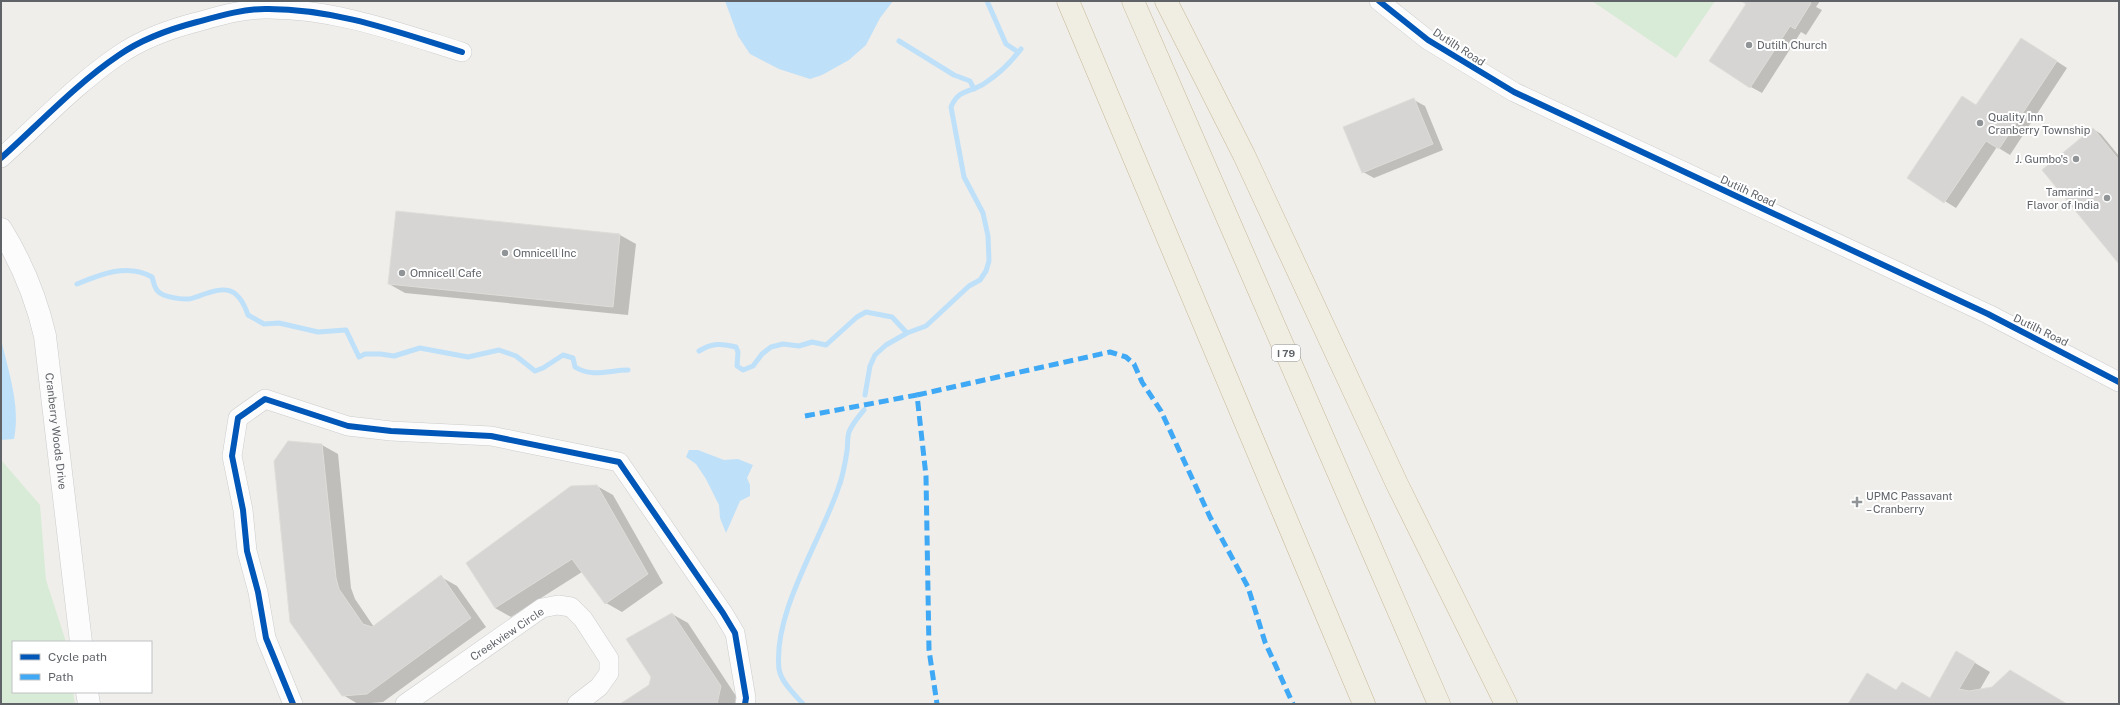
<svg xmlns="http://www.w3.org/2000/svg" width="2120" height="705" font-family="'Public Sans',sans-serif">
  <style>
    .green { fill: #d8ebd6 }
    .water { fill: #bfe0f9 }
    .shadow { fill: #0003 }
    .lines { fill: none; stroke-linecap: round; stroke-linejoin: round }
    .stream { stroke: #bfe0f9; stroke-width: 5 }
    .building { fill: #d6d5d3; stroke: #deddd9 }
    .minor-casing { stroke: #cbcccc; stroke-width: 20 }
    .tertiary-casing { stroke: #cbcccc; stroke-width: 23 }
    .motorway-casing { stroke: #c8b996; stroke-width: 23 }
    .minor { stroke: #fdfcfc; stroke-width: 19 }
    .tertiary { stroke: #fdfcfc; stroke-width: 22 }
    .motorway { stroke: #f0ede3; stroke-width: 22 }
    .quiet { stroke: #3fa9f5; stroke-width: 5; stroke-dasharray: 10 5; stroke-linecap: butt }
    .cycleway-casing { stroke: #fff; stroke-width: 8 }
    .cycleway { stroke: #0057b8; stroke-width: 6 }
    .poi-dot { fill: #919496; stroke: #fff; stroke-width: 1.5 }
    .labels { text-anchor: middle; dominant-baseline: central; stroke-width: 4; stroke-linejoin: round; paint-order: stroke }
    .shield { fill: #fff; stroke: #8f9295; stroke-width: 1 }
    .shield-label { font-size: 10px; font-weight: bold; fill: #5f6368 }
    .poi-label { font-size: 11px; fill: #5f6368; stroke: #fff; text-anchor: start }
    .street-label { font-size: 11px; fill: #5f6368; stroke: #fff }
  </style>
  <rect width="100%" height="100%" fill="#efeeea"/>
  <g class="green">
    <polygon points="1592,1 1715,1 1676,58"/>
    <polygon points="1,460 40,505 46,580 66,642 13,642 13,692 73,692 75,704 1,704"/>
  </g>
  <g class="water">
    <polygon points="725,1 893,1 880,18 866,45 849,60 822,75 810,79 779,69 750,54 738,36"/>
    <path d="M 1,339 C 8,370 21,407 14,439 L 1,440 Z"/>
    <polygon points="689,450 698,450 724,460 738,459 753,465 747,478 750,485 750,496 740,501 726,533 720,518 719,505 706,479 696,464 686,457"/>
  </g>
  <g class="shadow">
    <polygon points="1743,1 1820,1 1816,7 1822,10 1806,35 1801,32 1762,93 1751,87 1748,4"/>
    <polygon points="2032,45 2067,68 2010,155 1997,147 1956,208 1908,178"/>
    <polygon points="1414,100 1425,106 1443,150 1374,178 1363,172"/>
    <polygon points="2093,129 2101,134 2119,156 2119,263"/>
    <polygon points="397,212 620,235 636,244 628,315 405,293 389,284"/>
    <polygon points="322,445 338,454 351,588 355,599 374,627 441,577 457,586 486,627 383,702 358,704 343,695"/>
    <polygon points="597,486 613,495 663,583 622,612 606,603 582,572 511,617 495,608 467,563"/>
    <polygon points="672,614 688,623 736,696 735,704 622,704 650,686"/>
    <polygon points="1957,652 1990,672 1979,691 2065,704 1849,704 1897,692 1930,699"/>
  </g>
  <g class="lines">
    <g class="stream">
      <polyline points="987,1 1006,44 1018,52"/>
      <polyline points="899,41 954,75 970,81 974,89"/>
      <path d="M 77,284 C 101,274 128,263 152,277 C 154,282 154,290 160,293 C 166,297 186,301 193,298 C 220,289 236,280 248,315 L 264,324 L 279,323 L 318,332 L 346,330 L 359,357 L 365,354 L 380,354 L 394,356 L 420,348 L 468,357 L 499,350 L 516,356 L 535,371 L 543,368 L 563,355 L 573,358 L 575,367 C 592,378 610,370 628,370"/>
      <path d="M 699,351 C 712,343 721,343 736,347 L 738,352 L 737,366 L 743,370 L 753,366 L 762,354 L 771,347 L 783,344 L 799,346 L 812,342 L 826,345 L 857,317 L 866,312 L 892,317 L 907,333"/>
      <path d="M 865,395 L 870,366 L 875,355 L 886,345 L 907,333 L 926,326 L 969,286 L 980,280 L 986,271 L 989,261 L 988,236 L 983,213 L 964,177 L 951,107 C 959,88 971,93 985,83 C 999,74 1011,62 1021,49"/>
      <path d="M 803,704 C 795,695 781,682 779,669 C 773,612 820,542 838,489 C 843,477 845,464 847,451 C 848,445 847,438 849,432 C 852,424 859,416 864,410"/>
    </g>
  </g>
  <g class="building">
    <polygon points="1741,1 1808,1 1811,3 1795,29 1790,26 1750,88 1709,61 1746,4"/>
    <polygon points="2021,38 2057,61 1999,149 1986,141 1944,203 1907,178 1962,96 1976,105"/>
    <polygon points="1414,98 1433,144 1362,173 1343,127"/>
    <polygon points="2093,128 2119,160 2119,264 2042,170"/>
    <polygon points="396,211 620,234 613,307 388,284"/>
    <polygon points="288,441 322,444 336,578 339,589 363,624 372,627 441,575 471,618 367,694 342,696 290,622 274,461"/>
    <polygon points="597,485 648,574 605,604 572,559 495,608 466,563 571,486"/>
    <polygon points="672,613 721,686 717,704 620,704 649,685 651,677 626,639"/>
    <polygon points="1956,651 1975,662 1959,689 1969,691 1992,687 2010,670 2067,704 1848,704 1867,673 1896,690 1902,682 1930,698"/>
  </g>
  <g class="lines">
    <g class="minor-casing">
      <g id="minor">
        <polyline points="1379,1 1428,40 1514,92 1988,314 2119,382"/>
        <path d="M 1,158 C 40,123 76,84 119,55 C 142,39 170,29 197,22 C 219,16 242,9 265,9 C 333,8 398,32 462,52"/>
        <polyline points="293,704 266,638 258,592 247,551 243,510 232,456 238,418 265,399 348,426 391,431 491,436 619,462 723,613 735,633 746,698 745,704"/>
        <polyline points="405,704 542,608 558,605 571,607 583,619 609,659 609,673 599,687 577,704"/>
      </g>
    </g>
    <g class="tertiary-casing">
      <g id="tertiary">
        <path id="s1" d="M 1,229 C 22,263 36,297 45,336 L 81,642"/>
        <polyline points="87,692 89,704"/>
      </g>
    </g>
    <g class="motorway-casing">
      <g id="motorway">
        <polyline points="1068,1 1364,704"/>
        <polyline points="1133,1 1439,704"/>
        <polyline points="1166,1 1244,155 1397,484 1506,704"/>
      </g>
    </g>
    <use href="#minor" class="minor"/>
    <use href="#tertiary" class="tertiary"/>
    <use href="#motorway" class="motorway"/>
    <g class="quiet">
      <polyline points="917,395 1110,352 1126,357 1134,364 1142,382 1161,411 1210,517 1248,587 1265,642 1293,704"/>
      <polyline points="805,416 917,395 926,476 929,650 937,704"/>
    </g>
    <g class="cycleway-casing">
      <g id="cycleway">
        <polyline points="1379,1 1428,40 1514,92 1988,314 2119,382"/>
        <path d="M 1,158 C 40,123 76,84 119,55 C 142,39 170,29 197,22 C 219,16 242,9 265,9 C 333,8 398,32 462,52"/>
        <polyline points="293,704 266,638 258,592 247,551 243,510 232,456 238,418 265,399 348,426 391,431 491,436 619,462 723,613 735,633 746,698 745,704"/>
      </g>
    </g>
    <use href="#cycleway" class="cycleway"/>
  </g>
  <g class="poi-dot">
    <circle cx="1749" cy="45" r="4"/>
    <circle cx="1980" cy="123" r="4"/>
    <circle cx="2076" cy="159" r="4"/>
    <circle cx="2107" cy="198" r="4"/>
    <circle cx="505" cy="253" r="4"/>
    <circle cx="402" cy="273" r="4"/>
    <path d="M1855 496h4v4h4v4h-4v4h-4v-4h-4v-4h4z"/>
  </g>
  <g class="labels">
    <rect class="shield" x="1272" y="345" width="28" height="16" rx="3"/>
    <g class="shield-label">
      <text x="1286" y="353">I 79</text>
    </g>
    <g class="poi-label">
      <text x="1757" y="45">Dutilh Church</text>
      <text x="1988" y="117">Quality Inn<tspan x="1988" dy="13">Cranberry Township</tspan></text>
      <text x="2068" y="159" text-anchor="end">J. Gumbo's</text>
      <text x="2099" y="192" text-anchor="end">Tamarind -<tspan x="2099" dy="13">Flavor of India</tspan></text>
      <text x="513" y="253">Omnicell Inc</text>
      <text x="410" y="273">Omnicell Cafe</text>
      <text x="1866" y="496">UPMC Passavant<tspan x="1866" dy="13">– Cranberry</tspan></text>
    </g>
    <g class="street-label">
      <text transform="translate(1459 47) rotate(33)">Dutilh Road</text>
      <text transform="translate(1748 191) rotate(25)">Dutilh Road</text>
      <text transform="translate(2041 330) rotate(26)">Dutilh Road</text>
      <text stroke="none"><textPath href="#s1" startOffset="212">Cranberry Woods Drive</textPath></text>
      <text transform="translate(507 634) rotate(-34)">Creekview Circle</text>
    </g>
  </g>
  <rect width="2120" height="705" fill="none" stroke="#5f6368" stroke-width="4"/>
  <rect x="12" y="641" width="140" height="52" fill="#ffffff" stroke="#bfc1c3"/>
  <rect x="20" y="654" width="20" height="6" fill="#0057b8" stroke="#bfc1c3"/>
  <text x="48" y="661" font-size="12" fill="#5f6368">Cycle path</text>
  <rect x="20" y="674" width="20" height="6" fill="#3fa9f5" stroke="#bfc1c3"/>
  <text x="48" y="681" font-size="12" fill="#5f6368">Path</text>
</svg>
